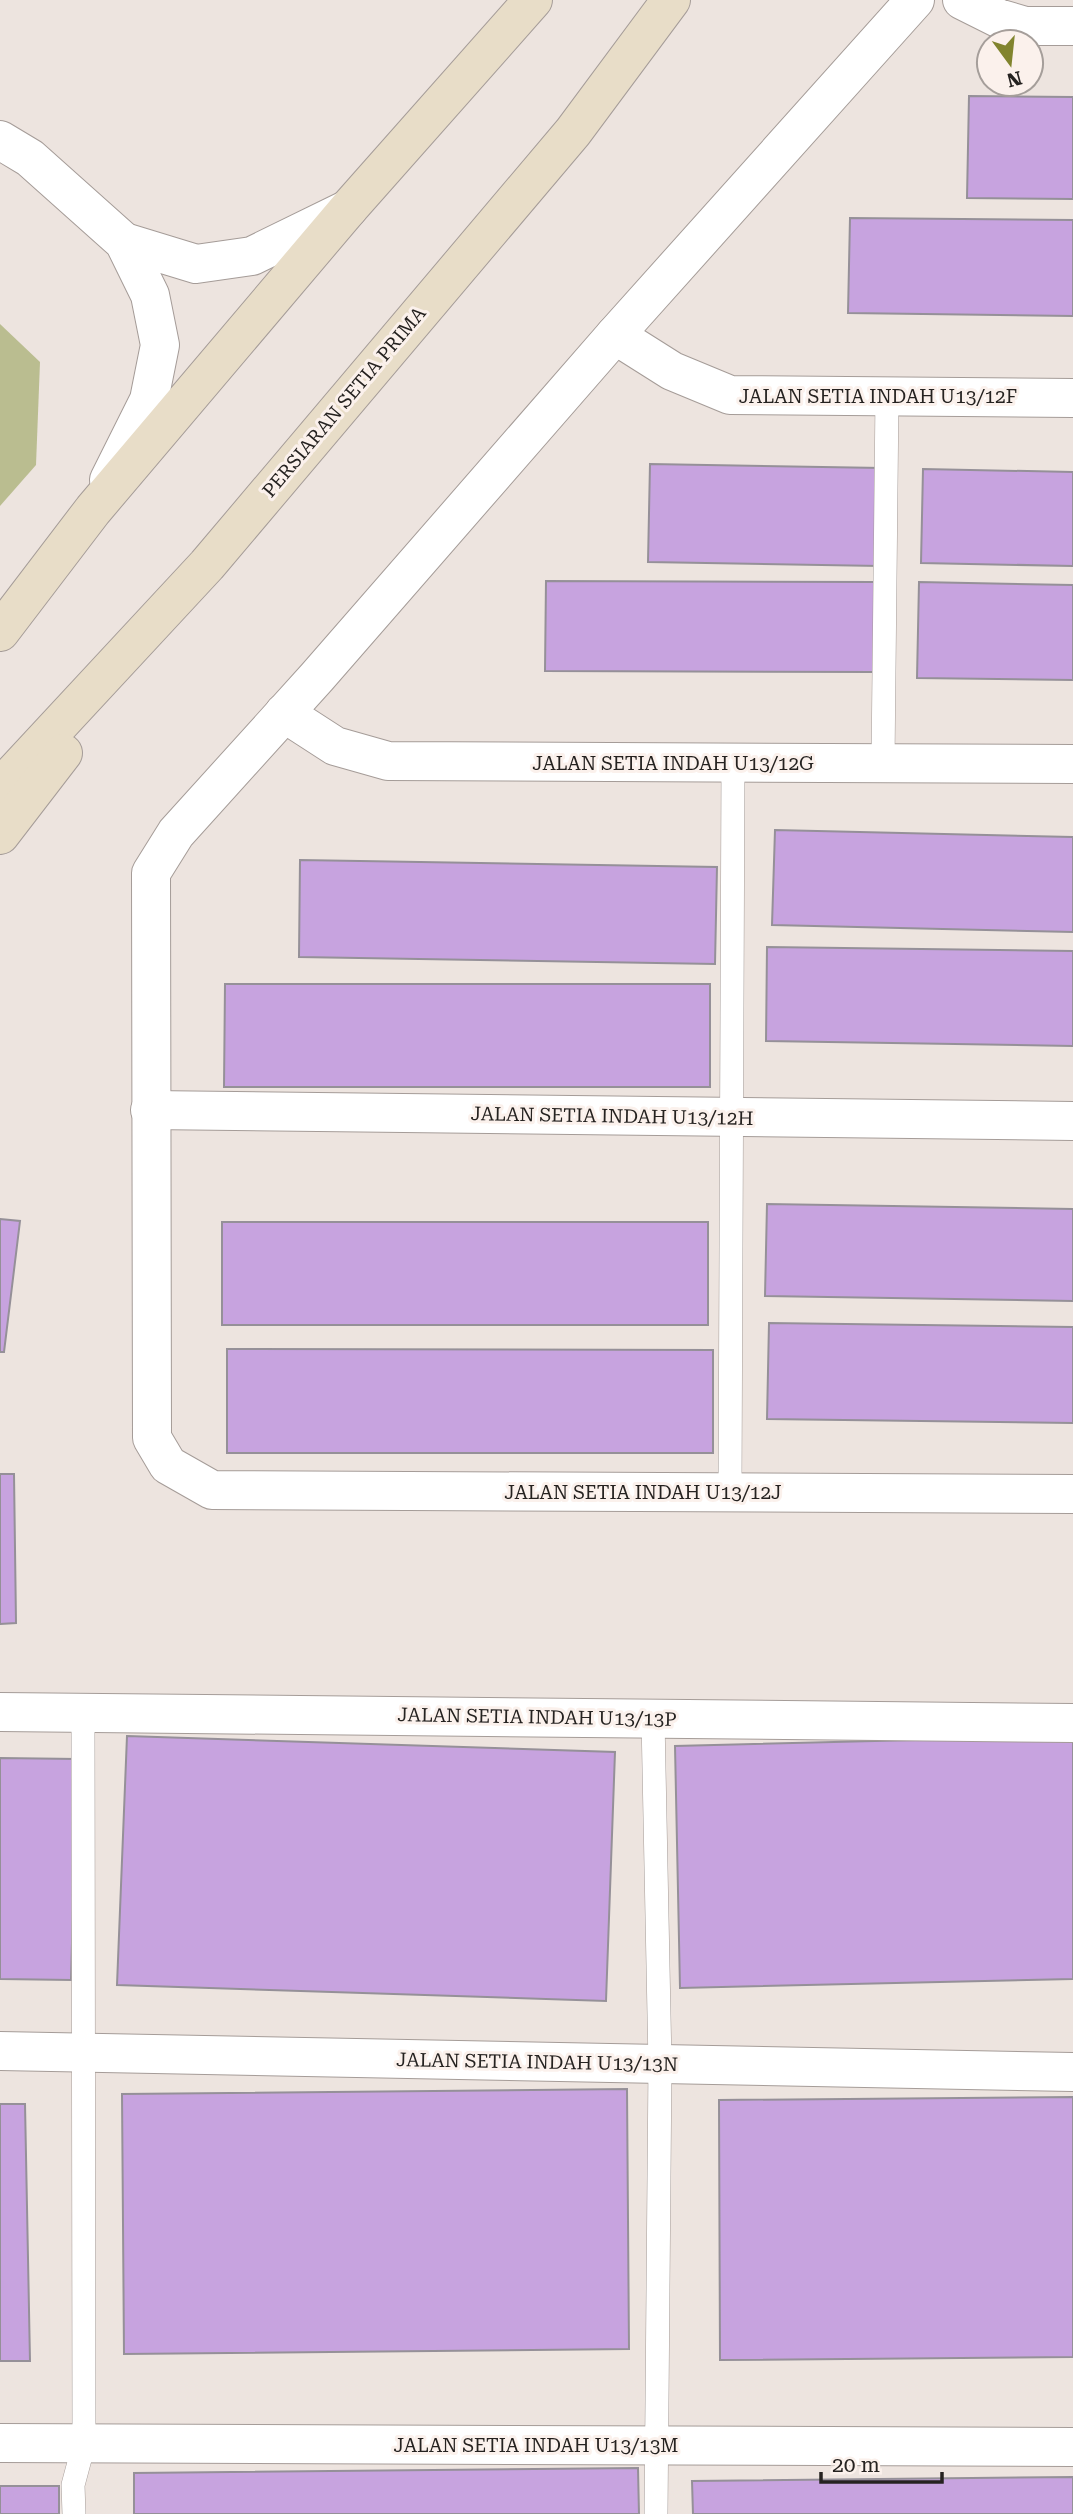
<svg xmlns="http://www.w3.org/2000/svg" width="1073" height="2514" font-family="'Roboto Serif',serif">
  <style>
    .green { fill: #babd90 }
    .building { fill: #c7a3df; stroke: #959098; stroke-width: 2 }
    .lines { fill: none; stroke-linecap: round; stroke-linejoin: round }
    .lane-casing { stroke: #a59c98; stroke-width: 24 }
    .street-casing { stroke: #a59c98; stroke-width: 40 }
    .secondary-casing { stroke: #a59c98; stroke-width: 40 }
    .lane { stroke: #fff; stroke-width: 23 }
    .street { stroke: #fff; stroke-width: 38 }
    .secondary { stroke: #e8ddc8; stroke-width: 38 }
    .labels { text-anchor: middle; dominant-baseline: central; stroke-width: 6; stroke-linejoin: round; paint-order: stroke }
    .street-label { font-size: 19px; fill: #252220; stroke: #fbf1ec }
  </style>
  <rect width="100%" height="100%" fill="#ede4df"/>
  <polygon class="green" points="0,324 40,362 36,465 0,506"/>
  <g class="building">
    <polygon points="969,96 1073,97 1073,199 967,198"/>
    <polygon points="850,218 1073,220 1073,316 848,313"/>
    <polygon points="650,464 882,468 880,566 648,562"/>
    <polygon points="923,469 1073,472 1073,566 921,563"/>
    <polygon points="546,581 875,582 875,672 545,671"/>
    <polygon points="919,582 1073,585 1073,680 917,678"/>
    <polygon points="775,830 1073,837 1073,932 772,925"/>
    <polygon points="300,860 717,867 715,964 299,957"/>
    <polygon points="767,947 1073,951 1073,1046 766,1041"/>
    <polygon points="225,984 710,984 710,1087 224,1087"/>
    <polygon points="767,1204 1073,1209 1073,1301 765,1296"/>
    <polygon points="0,1219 20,1221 4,1352 0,1352"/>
    <rect x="222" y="1222" width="486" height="103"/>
    <polygon points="769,1323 1073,1327 1073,1423 767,1419"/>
    <polygon points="227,1349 713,1350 713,1453 227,1453"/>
    <polygon points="0,1474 14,1474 16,1623 0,1624"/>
    <polygon points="127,1736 615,1752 606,2001 117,1985"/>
    <polygon points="1073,1736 1073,1979 680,1988 675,1746"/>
    <polygon points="0,1758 77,1759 71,1980 0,1979"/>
    <polygon points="627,2089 629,2349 124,2354 122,2094"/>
    <polygon points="1073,2097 1073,2357 720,2360 719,2100"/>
    <polygon points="0,2104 25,2104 30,2361 0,2361"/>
    <polygon points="638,2468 639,2514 134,2514 134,2473"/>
    <polygon points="1073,2477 1073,2514 693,2514 692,2481"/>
    <rect x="0" y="2486" width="59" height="28"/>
  </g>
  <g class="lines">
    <g class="lane-casing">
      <g id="lane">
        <polyline points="883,763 887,397"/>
        <polyline points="730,1492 733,763"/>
        <polyline points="653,1719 660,2064 656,2514"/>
        <polyline points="74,2514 73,2485 84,2444 83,1712"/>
      </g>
    </g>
    <g class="street-casing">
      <g id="street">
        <polyline points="915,0 615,335 317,677 176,833 151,873 152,1438 168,1465 212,1490 1073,1494"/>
        <polyline points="962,0 998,18 1025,26 1073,26"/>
        <polyline points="0,140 30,158 124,242 150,295 160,345 149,400 109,480"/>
        <polyline points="124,242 196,264 252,256 348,209"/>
        <polyline points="615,335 672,371 730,395 1073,398"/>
        <polyline points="284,713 335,746 388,761 1073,764"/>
        <polyline points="150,1110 1073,1121"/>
        <polyline points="0,1712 1073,1723"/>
        <polyline points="0,2051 1073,2072"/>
        <polyline points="0,2443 1073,2447"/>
      </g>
    </g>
    <g class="secondary-casing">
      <g id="secondary">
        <polyline points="0,632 93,510 348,209 533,0"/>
        <polyline points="0,788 207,565 573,132 671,0"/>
        <polyline points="0,835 63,753"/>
      </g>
    </g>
    <use href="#lane" class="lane"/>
    <use href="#street" class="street"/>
    <use href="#secondary" class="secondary"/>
  </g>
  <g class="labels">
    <g class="street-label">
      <text x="878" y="396">JALAN SETIA INDAH U13/12F</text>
      <text transform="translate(344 402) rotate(-50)">PERSIARAN SETIA PRIMA</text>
      <text x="673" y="763">JALAN SETIA INDAH U13/12G</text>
      <text transform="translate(612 1116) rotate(1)">JALAN SETIA INDAH U13/12H</text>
      <text x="643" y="1492">JALAN SETIA INDAH U13/12J</text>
      <text transform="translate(537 1717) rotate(1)">JALAN SETIA INDAH U13/13P</text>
      <text transform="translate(537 2062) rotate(1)">JALAN SETIA INDAH U13/13N</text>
      <text x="536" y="2445">JALAN SETIA INDAH U13/13M</text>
    </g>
  </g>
  <g transform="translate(1010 63) rotate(165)"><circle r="33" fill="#fbf1ec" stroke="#a59e9a" stroke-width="2"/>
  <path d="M0-5L12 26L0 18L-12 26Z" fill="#81842e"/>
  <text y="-10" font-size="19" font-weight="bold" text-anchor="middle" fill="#252220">N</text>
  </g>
  <path d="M821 2472v10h121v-10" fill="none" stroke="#252220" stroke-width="3.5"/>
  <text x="832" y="2472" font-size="21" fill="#252220" stroke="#fbf1ec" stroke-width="5" paint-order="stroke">20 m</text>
</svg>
